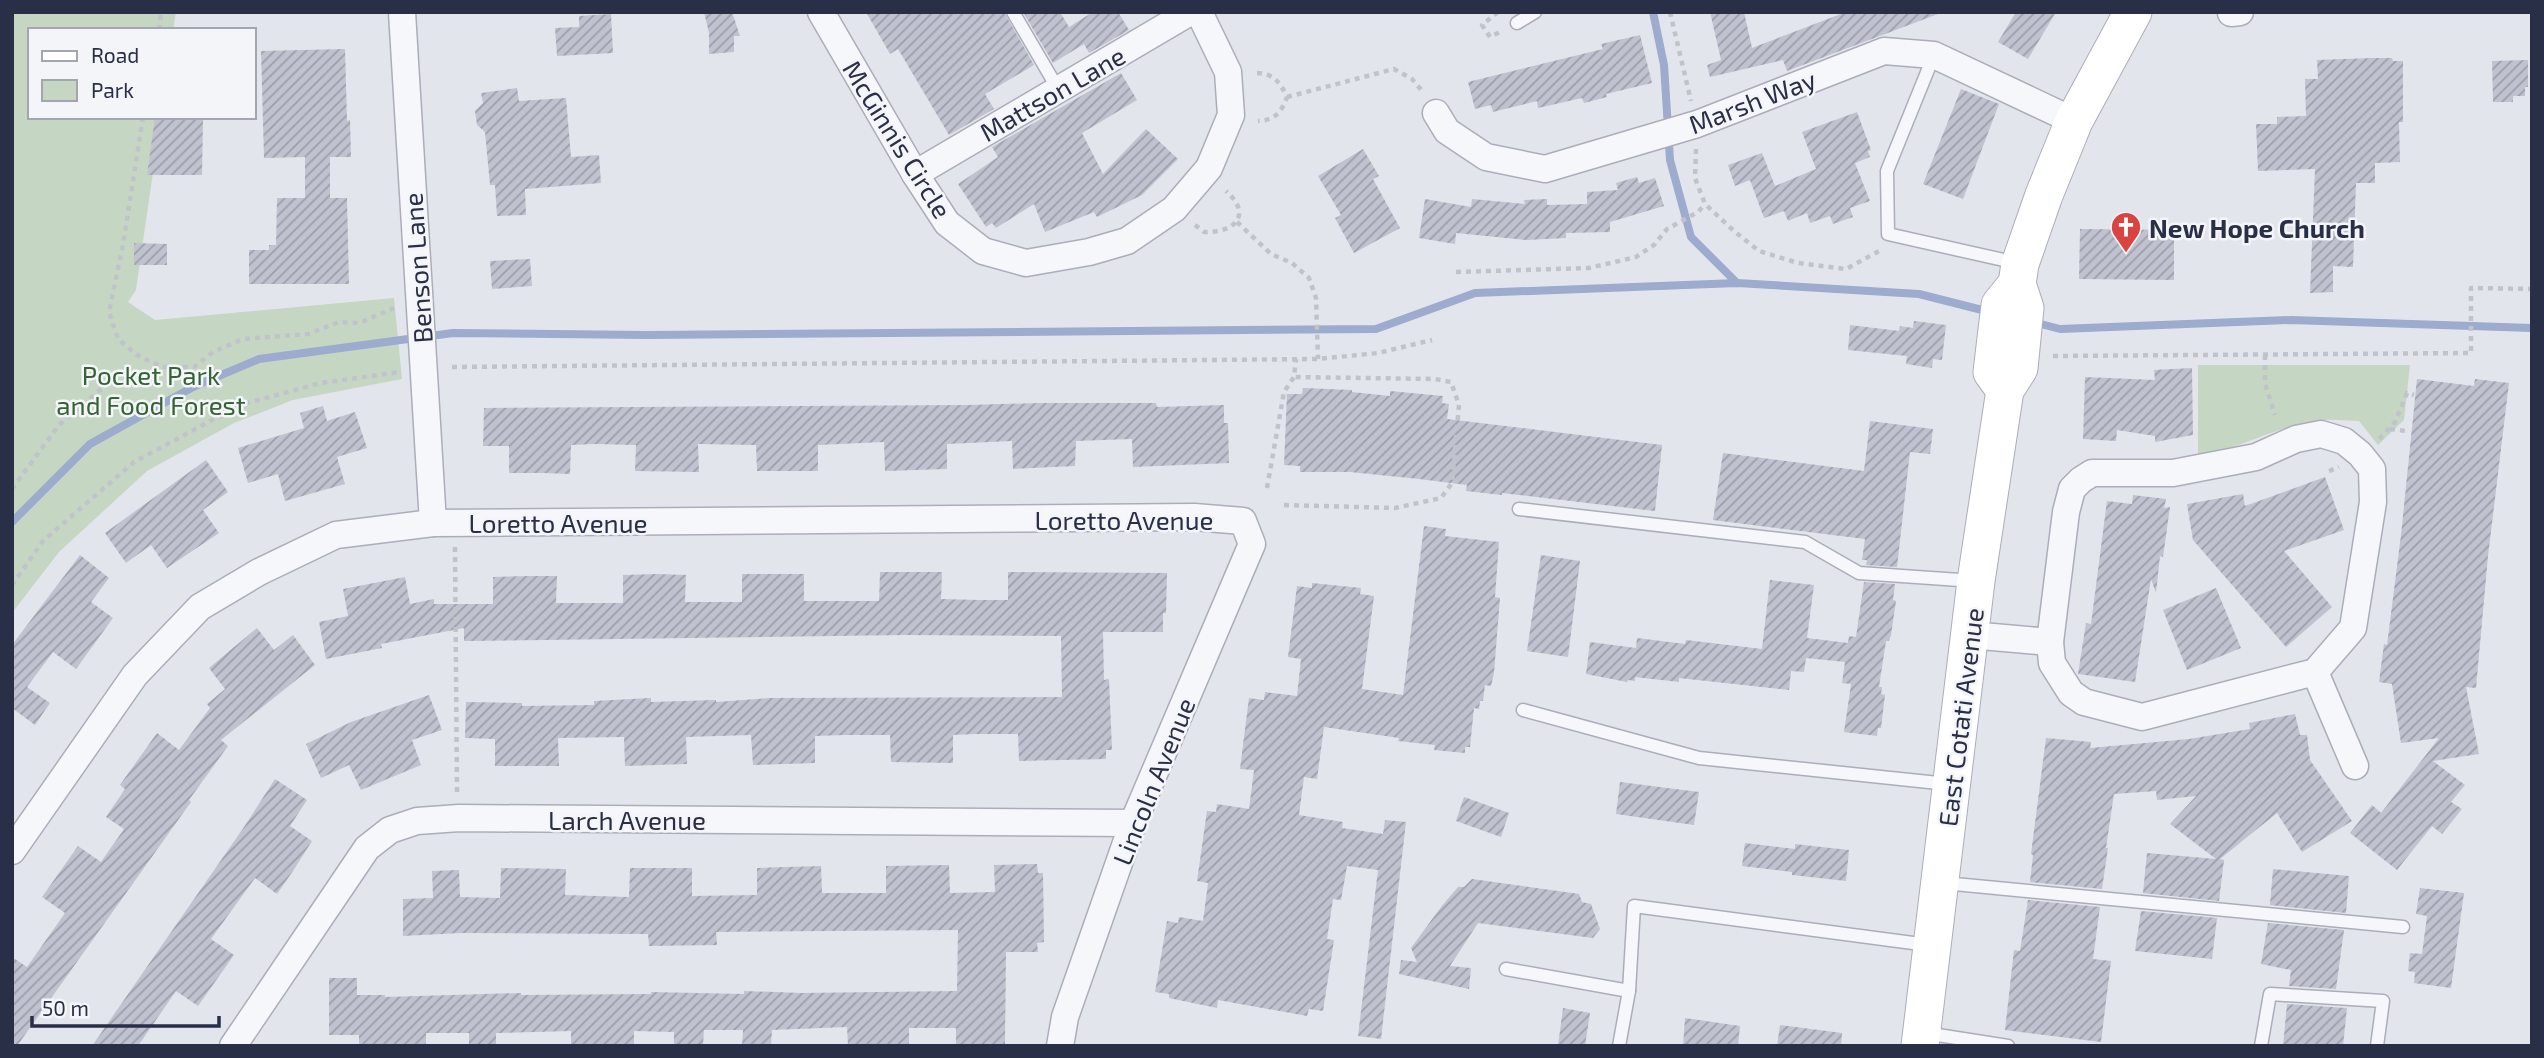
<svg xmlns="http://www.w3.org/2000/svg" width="2544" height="1058" font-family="'Exo 2',sans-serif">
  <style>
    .green { fill: #c5d7c3 }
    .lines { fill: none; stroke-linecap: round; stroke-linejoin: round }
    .stream { stroke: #9cabce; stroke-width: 8 }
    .building { fill: url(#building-hatch) }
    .lane-casing { stroke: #abaeba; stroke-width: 15 }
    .street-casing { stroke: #abaeba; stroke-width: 29 }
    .secondary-casing { stroke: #abaeba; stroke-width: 39 }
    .path { stroke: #c1c3cb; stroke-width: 4.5; stroke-dasharray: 5 5; stroke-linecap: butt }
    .lane { stroke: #f6f7fa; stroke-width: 12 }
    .street { stroke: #f6f7fa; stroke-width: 26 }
    .secondary { stroke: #fff; stroke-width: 37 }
    .labels { text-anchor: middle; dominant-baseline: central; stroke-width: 5; stroke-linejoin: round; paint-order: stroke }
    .street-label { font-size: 26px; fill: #292f46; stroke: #f3f5f9 }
    .poi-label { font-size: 26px; font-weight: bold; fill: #292f46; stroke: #f3f5f9; text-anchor: start }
    .park-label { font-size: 26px; fill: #366335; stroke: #f3f5f9 }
  </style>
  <defs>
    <pattern id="building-hatch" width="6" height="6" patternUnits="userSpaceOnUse" patternTransform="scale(1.75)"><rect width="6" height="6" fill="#c0c3cf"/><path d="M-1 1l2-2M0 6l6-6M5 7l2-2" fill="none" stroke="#9c9faa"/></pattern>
  </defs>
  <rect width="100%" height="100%" fill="#e3e5ec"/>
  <g class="green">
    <polygon points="12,12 176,12 173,30 30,30 30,117 161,117 136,290 128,302 155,320 394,298 402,379 293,400 234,423 147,471 59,552 12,613"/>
    <path d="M 2198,365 L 2410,365 L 2404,420 L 2378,445 L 2359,421 C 2348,421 2336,419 2325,420 C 2285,422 2239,449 2198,457 Z"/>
  </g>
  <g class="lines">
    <g class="stream">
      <polyline points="1653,12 1664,65 1670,160 1691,237 1737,283"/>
      <polyline points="2033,322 2060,329 2291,320 2532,328"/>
      <polyline points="12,522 90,444 193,387 259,359 453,333 647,335 1376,329 1475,293 1737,283 1919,294 1990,312"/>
    </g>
  </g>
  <g class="building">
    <polygon points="704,12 732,12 740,36 734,36 734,52 709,54 709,33"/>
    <polygon points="866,12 1004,12 1034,65 985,94 994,109 949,135 898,49 890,54"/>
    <polygon points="1023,12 1060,12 1069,27 1093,12 1118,12 1129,30 1089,53 1084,44 1053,63"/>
    <polygon points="1710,12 1744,12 1752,48 1846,12 1938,12 1938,14 1787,71 1783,60 1710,77 1707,65 1721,60"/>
    <polygon points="2016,12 2056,12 2028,59 1998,42"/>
    <polygon points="611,14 613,53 557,56 555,28 579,27 579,16"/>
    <polygon points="1640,35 1652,83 1606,94 1607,97 1584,103 1582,98 1538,108 1537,101 1493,112 1491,105 1475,109 1468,82 1603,49 1601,44"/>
    <polygon points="345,49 347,121 350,120 351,157 330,157 330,198 347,198 349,284 249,284 249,250 269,250 269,245 276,245 277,198 305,198 305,157 264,158 261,51"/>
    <polygon points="2372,58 2392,58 2393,61 2403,61 2403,122 2399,122 2400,162 2375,163 2375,183 2356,183 2353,267 2333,266 2333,292 2310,293 2315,169 2258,171 2256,124 2277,124 2277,117 2306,116 2305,79 2318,79 2317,60"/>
    <polygon points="2528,60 2528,87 2525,87 2525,96 2513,96 2513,102 2493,102 2492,61"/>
    <polygon points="1121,73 1137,100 1082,133 1103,174 1146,129 1178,159 1142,195 1097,217 1094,212 1045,232 1034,204 996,228 992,223 986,227 958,184 998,157 992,147"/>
    <polygon points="517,88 519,101 566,98 571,157 599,155 601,183 525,189 526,215 497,216 495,185 490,185 485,132 477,125 475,111 483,103 481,93"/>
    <polygon points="1961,89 1999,104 1963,199 1923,184"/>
    <polygon points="1857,112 1871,150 1868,151 1870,157 1855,163 1870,201 1850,208 1853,217 1833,224 1830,216 1810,223 1807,213 1788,221 1784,211 1764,218 1750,180 1735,186 1728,165 1762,153 1775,186 1816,169 1802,132"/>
    <polygon points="155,117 203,117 202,175 147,175"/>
    <polygon points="1363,149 1379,176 1373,179 1400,228 1354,253 1335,218 1341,215 1318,176"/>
    <polygon points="1637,177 1639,183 1655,178 1664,206 1610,222 1610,232 1566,233 1566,238 1526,240 1456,233 1455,244 1419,238 1425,199 1471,207 1472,199 1525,204 1524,200 1547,199 1547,205 1587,204 1587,192 1618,190 1616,183"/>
    <polygon points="2080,229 2174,230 2174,280 2079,279"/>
    <polygon points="134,243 167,244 167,265 134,265"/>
    <polygon points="530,259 532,286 492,289 490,261"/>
    <polygon points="1914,321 1946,325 1942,360 1933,359 1932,368 1906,364 1907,356 1848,350 1850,325 1899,331 1900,326 1913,328"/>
    <polygon points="2192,368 2193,435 2155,442 2155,436 2117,430 2116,441 2083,439 2085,377 2155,380 2154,370"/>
    <polygon points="2417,379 2474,386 2475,379 2509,383 2488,556 2476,688 2466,687 2479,754 2433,761 2465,785 2451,802 2462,809 2442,834 2432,826 2397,870 2350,833 2372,805 2381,813 2439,738 2401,743 2392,684 2379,682 2384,644 2387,645 2401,535"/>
    <polygon points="1303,388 1352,390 1352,392 1390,396 1390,391 1443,396 1442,403 1449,404 1447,419 1662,445 1655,511 1502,493 1502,495 1466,491 1467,485 1419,479 1350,472 1300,472 1300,466 1284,465 1287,394 1302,394"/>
    <polygon points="1038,403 1156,403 1157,407 1224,405 1224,423 1228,423 1229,463 1133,467 1132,439 1076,441 1075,466 1013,469 1012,441 947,444 947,469 885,471 884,442 818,445 818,471 757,471 756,445 698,444 699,472 635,471 636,445 595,444 571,445 570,474 544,473 509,473 509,446 483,446 484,408 969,405"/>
    <polygon points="323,406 327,421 355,412 367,448 337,457 345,484 285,501 278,474 248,483 238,448 304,428 300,413"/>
    <polygon points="1870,421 1933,429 1930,454 1910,452 1897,567 1866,565 1867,560 1862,560 1865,539 1713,520 1723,453 1864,471"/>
    <polygon points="206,460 228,492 203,510 219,533 167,568 151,545 126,563 105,533"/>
    <polygon points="2325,477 2344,530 2284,551 2332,607 2286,647 2193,540 2187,504 2243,494 2245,506"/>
    <polygon points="2133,495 2166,499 2164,508 2170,507 2163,557 2160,556 2156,593 2151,579 2135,682 2078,674 2086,623 2091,624 2107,501 2132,504"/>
    <polygon points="1424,526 1446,529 1445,536 1499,542 1495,597 1500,598 1494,673 1491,686 1485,685 1483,701 1480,701 1479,709 1474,708 1470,747 1465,747 1465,753 1434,750 1435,745 1398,741 1399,738 1324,727 1317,779 1304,777 1299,815 1343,822 1342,828 1383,834 1385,820 1406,822 1381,1039 1358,1036 1378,870 1347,866 1341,900 1333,899 1327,939 1334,940 1323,1011 1309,1009 1307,1016 1218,1000 1217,1008 1169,998 1169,994 1155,992 1167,921 1178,923 1179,917 1203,921 1208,883 1197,881 1207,811 1216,812 1217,804 1249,809 1254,770 1240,769 1249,698 1264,700 1265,692 1297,696 1301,659 1288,657 1297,586 1312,588 1312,583 1361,588 1360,594 1374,596 1362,689 1403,695"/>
    <polygon points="80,555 109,578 91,602 113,618 76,669 53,652 27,687 50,703 35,725 12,708 12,645"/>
    <polygon points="1541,555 1580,561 1568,657 1527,651"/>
    <polygon points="880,572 942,572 941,599 979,600 1008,600 1008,572 1167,573 1166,613 1163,613 1163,632 1103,632 1104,680 1109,679 1112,750 1106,750 1106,759 1019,761 1018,734 976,734 953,735 953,763 891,762 890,735 845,735 815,736 815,763 753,765 751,735 686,737 687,764 625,766 624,737 558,738 559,766 495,766 495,739 465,738 466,702 522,703 522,706 594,705 594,701 651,698 651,702 716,700 716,702 769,698 1062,697 1061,636 906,635 464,641 464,628 381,644 382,648 326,659 319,622 348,616 343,589 405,577 410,604 434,599 434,604 493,604 493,577 531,576 557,576 556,603 623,603 623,575 656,574 686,575 685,602 742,602 742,574 804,574 804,601 879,601"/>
    <polygon points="1770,580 1814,585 1807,638 1848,643 1849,636 1856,637 1864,582 1895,584 1893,600 1896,601 1891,635 1889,641 1886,641 1879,687 1882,687 1881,694 1885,695 1881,728 1878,728 1877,736 1844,732 1851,684 1842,683 1845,662 1806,658 1804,672 1791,671 1789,690 1679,678 1679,682 1635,677 1635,681 1628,680 1627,682 1586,674 1590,642 1636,648 1637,638 1685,644 1686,640 1762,649"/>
    <polygon points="2216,588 2241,648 2187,670 2163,610"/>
    <polygon points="257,628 274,650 293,635 315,665 221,740 228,746 189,800 191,802 17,1046 12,1046 12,957 27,967 65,913 42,897 78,846 101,862 124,829 106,817 125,789 120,785 157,733 179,750 210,708 207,704 225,689 209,668"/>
    <polygon points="429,695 442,730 412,740 421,765 361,790 349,765 321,778 306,744 351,722"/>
    <polygon points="2295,714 2300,735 2307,735 2310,760 2352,821 2302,852 2277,813 2220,859 2224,860 2219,901 2143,893 2147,853 2216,859 2170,824 2196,796 2157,800 2156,791 2114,794 2106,848 2108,848 2102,889 2030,882 2033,855 2031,854 2046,738 2091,742 2090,748 2189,739 2250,729 2249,723"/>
    <polygon points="275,779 307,800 290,826 312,841 293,871 277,894 255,878 211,939 234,955 198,1006 176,991 138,1046 92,1046 244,827"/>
    <polygon points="1620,782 1699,792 1694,825 1616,814"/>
    <polygon points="1464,797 1509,813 1501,837 1456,821"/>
    <polygon points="1745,843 1795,849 1795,844 1849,850 1846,881 1792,875 1792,872 1742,866"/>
    <polygon points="1037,864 1038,873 1043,873 1044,942 1037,943 1038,952 1006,952 1005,1044 999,1046 956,1046 956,1028 909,1028 909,1046 848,1046 847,1027 772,1030 771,1046 742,1046 743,1030 704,1030 703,1046 674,1046 674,1032 634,1031 634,1046 571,1046 571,1031 496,1033 496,1046 469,1046 469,1033 426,1033 426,1046 359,1046 359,1035 329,1035 329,978 357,978 357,995 385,995 385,997 521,993 521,995 651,994 651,992 744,994 744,991 802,993 957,991 958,930 716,932 717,945 649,946 648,934 460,933 403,936 403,899 433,898 432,871 459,870 460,897 500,898 501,868 566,869 565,895 629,897 630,868 692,868 692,896 757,895 757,868 821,866 822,893 886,893 886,866 949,865 950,893 995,892 994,865"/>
    <polygon points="2273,869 2349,876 2346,913 2270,905"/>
    <polygon points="1472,879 1579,894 1582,902 1591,904 1600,929 1593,938 1478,923 1450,966 1471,968 1469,989 1399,974 1401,960 1417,962 1411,948 1441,907 1458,887 1464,887"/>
    <polygon points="2420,888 2464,893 2451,988 2414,983 2415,972 2408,971 2410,953 2422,954 2427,916 2416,914"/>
    <polygon points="2028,900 2100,907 2093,959 2111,961 2101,1042 2005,1030 2014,950 2020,951"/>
    <polygon points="2141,911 2217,918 2212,959 2135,951"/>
    <polygon points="2268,923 2344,930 2336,989 2289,986 2291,970 2261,964"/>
    <polygon points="2287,1004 2347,1008 2343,1046 2283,1046"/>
    <polygon points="1563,1008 1590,1013 1585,1046 1558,1046"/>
    <polygon points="1685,1018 1740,1026 1738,1046 1683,1046"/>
    <polygon points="1780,1025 1842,1033 1841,1046 1777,1046"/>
  </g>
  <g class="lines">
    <g class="lane-casing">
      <g id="lane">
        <polyline points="1013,12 1058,89"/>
        <polyline points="1517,23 1535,12"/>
        <polyline points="1934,55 1887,171 1888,234 2017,263"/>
        <polyline points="1519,509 1805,542 1859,573 1974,581"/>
        <polyline points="1523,710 1699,758 1948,784"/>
        <polyline points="1944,883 2403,927"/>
        <polyline points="1506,969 1629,991 1634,906 1928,945"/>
        <polyline points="1925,1033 2008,1046"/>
        <polyline points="1619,1046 1629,991"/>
        <polyline points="2261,1046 2270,994 2383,1001 2377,1046"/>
      </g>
    </g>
    <g class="street-casing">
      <g id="street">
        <polyline points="402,12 433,523"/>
        <polyline points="821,12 915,174 947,223 983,251 1026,263 1089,252 1127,241 1174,209 1209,168 1231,115 1228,72 1199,12"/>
        <polyline points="2231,13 2240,12"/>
        <polyline points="1436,113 1447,131 1486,157 1545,169 1697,124 1884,51 1934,55 2074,121"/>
        <polyline points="915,174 1190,12"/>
        <polygon points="2321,434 2344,441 2360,454 2372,469 2373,502 2353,628 2315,672 2142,717 2084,702 2071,693 2052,663 2050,642 2066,512 2072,489 2081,480 2092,473 2173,473 2256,457 2296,439"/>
        <polyline points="1970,635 2050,642"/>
        <polyline points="2315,672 2355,766"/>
        <polyline points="12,851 135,675 200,607 259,572 336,535 433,523 1194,517 1243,521 1252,544 1133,823 1065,1017 1060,1046"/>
        <polyline points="233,1046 367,848 390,830 417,821 459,818 1133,823"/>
      </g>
    </g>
    <g class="secondary-casing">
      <g id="secondary">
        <polyline points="2005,390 1992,372 2000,305 2017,284 2020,264 2044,195 2074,121 2133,12"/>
        <polyline points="1920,1046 1976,581 2005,390 2019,368 2025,308 2017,284"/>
      </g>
    </g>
    <g class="path">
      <polyline points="1498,12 1482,25 1490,37 1502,31"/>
      <polyline points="1670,12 1691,101"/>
      <polyline points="159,30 161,12"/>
      <path d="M 1257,73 C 1274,74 1280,82 1287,97 C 1281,113 1275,120 1258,121"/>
      <polyline points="1287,97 1394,69 1412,79 1424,93"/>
      <polyline points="143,117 123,245 109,312 118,339 137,355 162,367 194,367 213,352 243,339 308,334 339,322 359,323 394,308"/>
      <polyline points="1696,149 1695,178 1705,204 1734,231 1759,251 1798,263 1846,269 1881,250"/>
      <polyline points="1237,222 1271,254 1292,263 1309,278 1316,298 1318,359"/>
      <path d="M 1195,225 L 1204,232 C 1233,233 1254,216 1226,191"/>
      <polyline points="1456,272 1589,268 1636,257 1654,245 1667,229 1698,212 1705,204"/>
      <polyline points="2265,355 2265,384 2275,415"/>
      <polyline points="2053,356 2471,353 2471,288 2532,289"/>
      <polyline points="452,367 1318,359 1378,353 1432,340"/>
      <polyline points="2390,429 2406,431"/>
      <polyline points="2379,439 2395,422 2407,393 2414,395"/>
      <polyline points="2329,471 2339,467"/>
      <polyline points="1267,488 1284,392 1294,377 1296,359"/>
      <polyline points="12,489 59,425 106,385 161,367"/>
      <polyline points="1284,505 1395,508 1441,498 1452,483 1459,405 1451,382 1435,379 1294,377"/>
      <polyline points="455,547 457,793"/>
      <polyline points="12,585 43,541 134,462 240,405 321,383 400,372"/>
    </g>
    <use href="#lane" class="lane"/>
    <use href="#street" class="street"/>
    <use href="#secondary" class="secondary"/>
  </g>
  <defs>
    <g id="church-pin" transform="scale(1.575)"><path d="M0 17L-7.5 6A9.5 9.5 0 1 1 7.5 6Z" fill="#d94340" stroke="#f3f5f9"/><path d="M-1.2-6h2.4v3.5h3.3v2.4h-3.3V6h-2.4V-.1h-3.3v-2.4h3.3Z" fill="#fff"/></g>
  </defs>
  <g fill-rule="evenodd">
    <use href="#church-pin" x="2126" y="227"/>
  </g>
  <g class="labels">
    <g class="street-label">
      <text transform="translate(1052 93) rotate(-30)">Mattson Lane</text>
      <text transform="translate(1752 101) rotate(-21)">Marsh Way</text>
      <text transform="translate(898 139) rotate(58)">McGinnis Circle</text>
      <text transform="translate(417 268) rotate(-94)">Benson Lane</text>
      <text x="1124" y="519">Loretto Avenue</text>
      <text x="558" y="522">Loretto Avenue</text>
      <text transform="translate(1960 717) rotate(-83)">East Cotati Avenue</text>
      <text transform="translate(1153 781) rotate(-68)">Lincoln Avenue</text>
      <text x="627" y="819">Larch Avenue</text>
    </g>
    <g class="poi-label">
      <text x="2149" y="227">New Hope Church</text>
    </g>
    <g class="park-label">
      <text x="151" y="374">Pocket Park<tspan x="151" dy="30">and Food Forest</tspan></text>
    </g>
  </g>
  <rect width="2544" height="1058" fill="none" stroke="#292f46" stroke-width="28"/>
  <rect x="28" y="28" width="228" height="91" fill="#f3f5f9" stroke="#a2a6b1" stroke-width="2"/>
  <rect x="42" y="51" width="35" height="10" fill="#ffffff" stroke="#a2a6b1" stroke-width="2"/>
  <text x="91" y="63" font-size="21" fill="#292f46">Road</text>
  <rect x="42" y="80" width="35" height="21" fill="#c5d7c3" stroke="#a2a6b1" stroke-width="2"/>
  <text x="91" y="98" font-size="21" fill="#292f46">Park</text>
  <path d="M32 1016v10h187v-10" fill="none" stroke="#292f46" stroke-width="3.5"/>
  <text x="42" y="1016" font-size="21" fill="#292f46" stroke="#f3f5f9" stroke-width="5" paint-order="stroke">50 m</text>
</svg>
